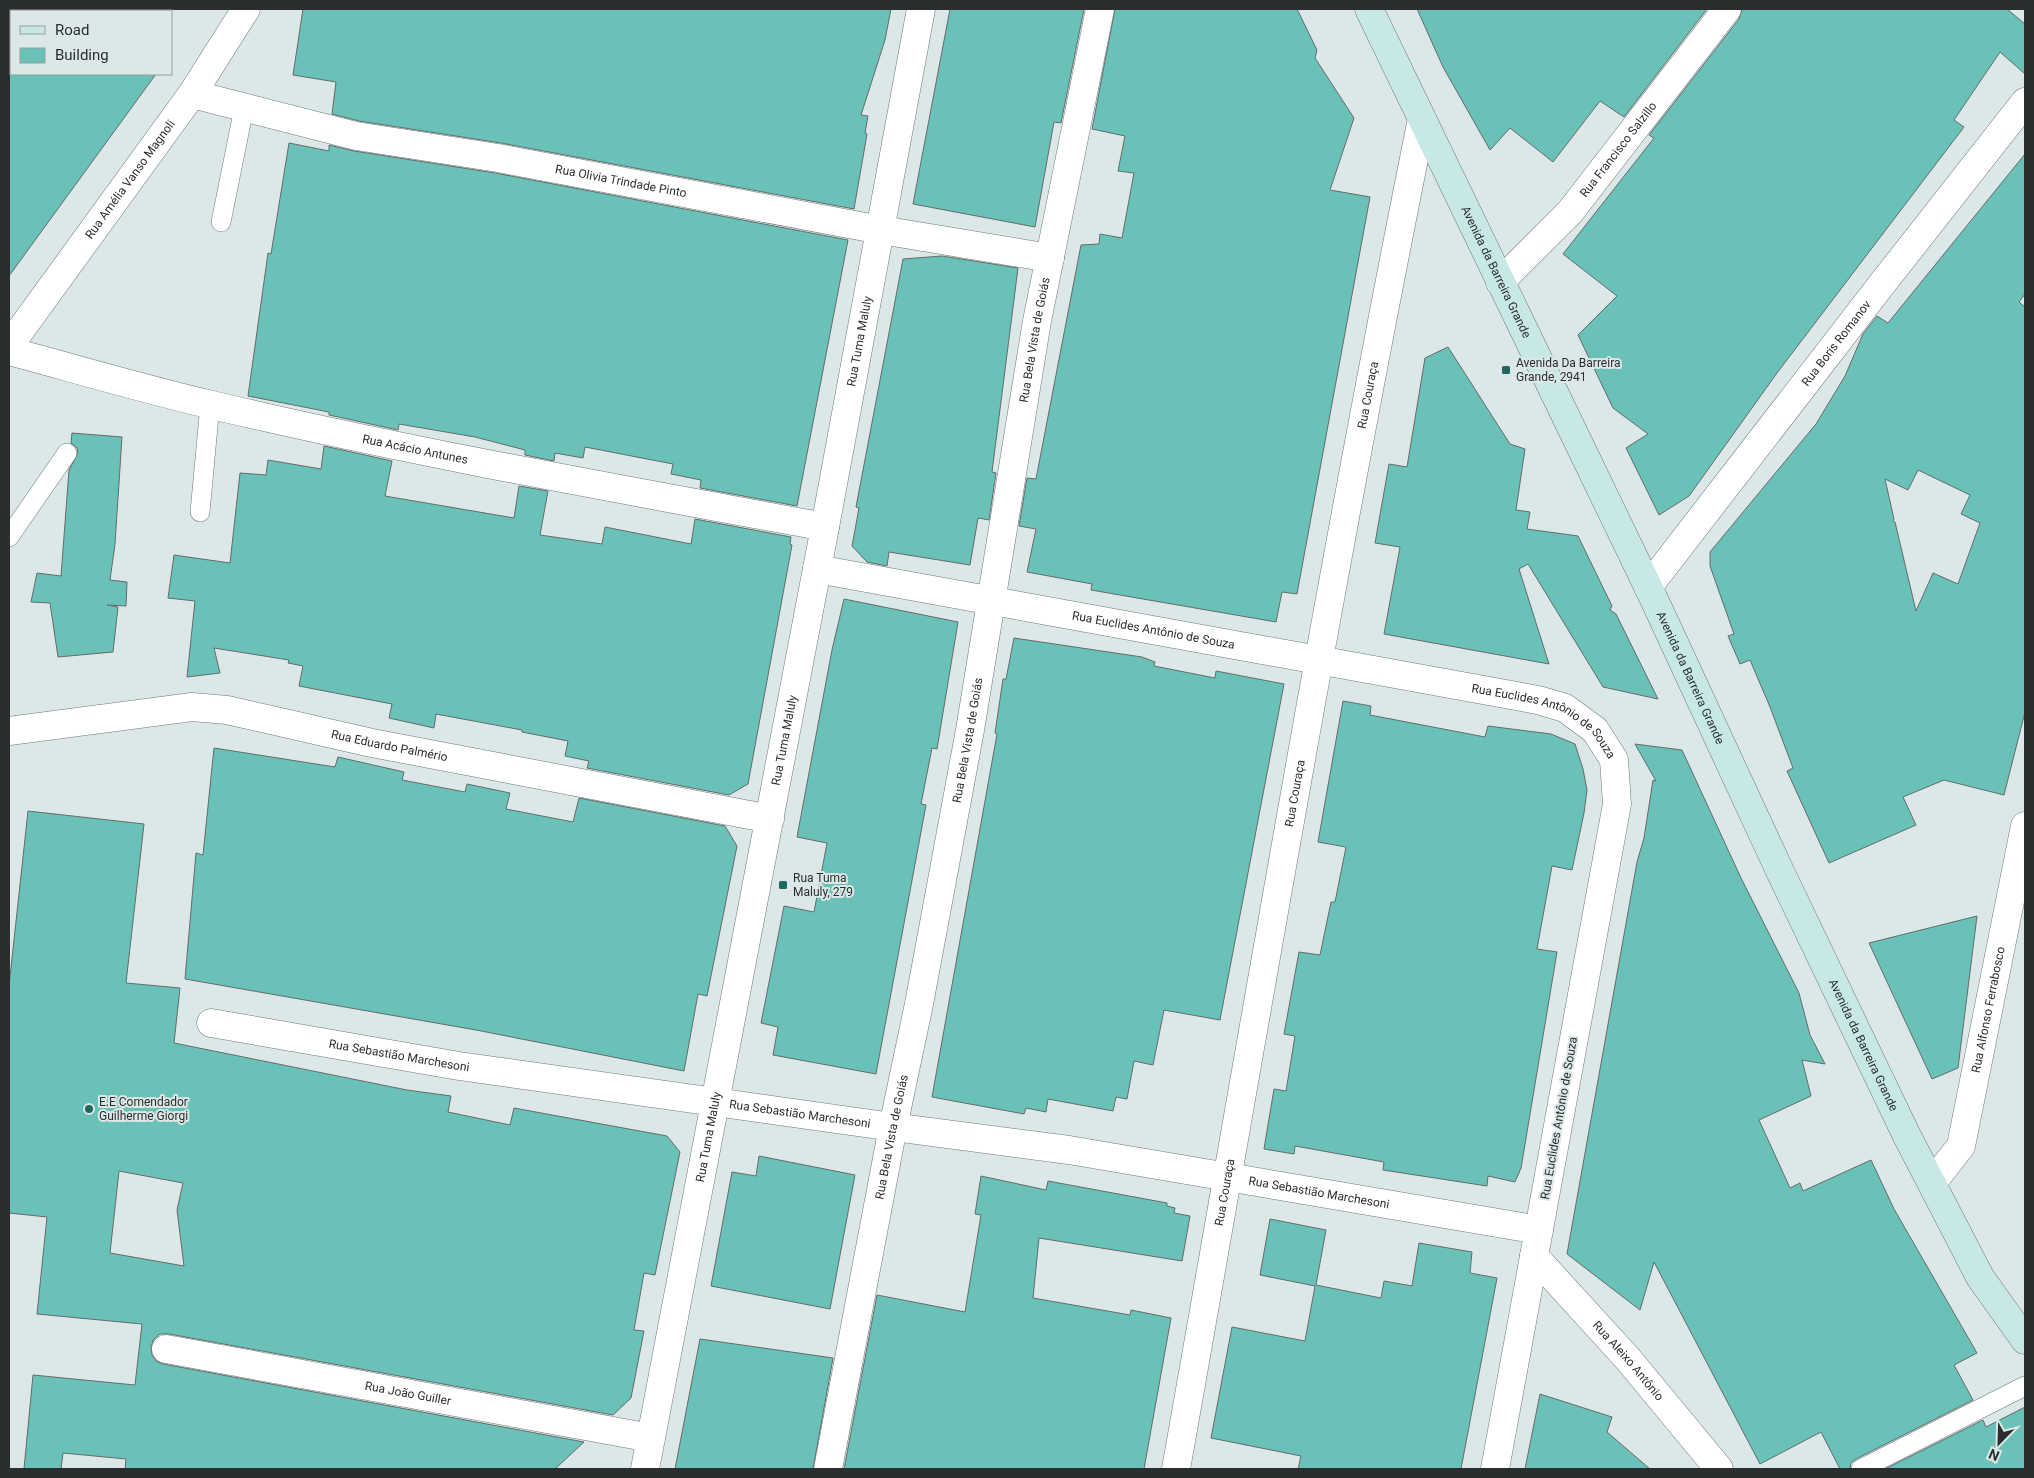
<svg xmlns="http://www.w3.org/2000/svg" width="2034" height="1478" font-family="Roboto,sans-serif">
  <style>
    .building { fill: #69c1b7; stroke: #626c6b; fill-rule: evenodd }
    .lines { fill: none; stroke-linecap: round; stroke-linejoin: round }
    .lane-casing { stroke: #6d7876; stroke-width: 20 }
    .street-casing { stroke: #6d7876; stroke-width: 29 }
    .secondary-casing { stroke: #6d7876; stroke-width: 29 }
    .lane { stroke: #fff; stroke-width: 19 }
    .street { stroke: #fff; stroke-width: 28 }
    .secondary { stroke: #c7e8e5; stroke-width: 28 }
    .poi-dot { fill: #1e6861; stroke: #dce8e7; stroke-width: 2 }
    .labels { text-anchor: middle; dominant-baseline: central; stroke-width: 4; stroke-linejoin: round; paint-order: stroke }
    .street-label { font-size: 12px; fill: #2a2e2e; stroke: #dce8e7 }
    .poi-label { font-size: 12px; fill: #2a2e2e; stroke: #dce8e7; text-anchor: start }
  </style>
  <rect width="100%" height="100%" fill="#dce8e7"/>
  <g class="building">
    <polygon points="303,9 891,9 885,40 861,115 868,116 865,133 867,134 854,209 501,143 359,121 332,114 336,82 293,75"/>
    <polygon points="950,9 1084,9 1061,123 1054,122 1035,227 913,204"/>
    <polygon points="1115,9 1297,9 1317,50 1315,58 1354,118 1330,190 1370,197 1297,594 1282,592 1276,622 1091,590 1092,584 1027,572 1036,529 1019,526 1027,478 1036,479 1081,245 1099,244 1100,234 1122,238 1134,173 1118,171 1125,136 1092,129"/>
    <polygon points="1417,9 1707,9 1624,117 1600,101 1553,162 1510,128 1490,150 1443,67"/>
    <polygon points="1742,9 2007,9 2025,24 2025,74 2000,52 1954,120 1964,127 1777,373 1689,496 1659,515 1626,448 1648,434 1613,408 1578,335 1617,296 1563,254 1654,138 1649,135 1739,19"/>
    <polygon points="9,74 156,74 9,276"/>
    <polygon points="289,143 329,151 329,145 354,151 495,173 848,240 797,506 700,488 701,480 671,474 673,464 585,447 583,458 555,453 554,461 525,455 525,450 475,437 399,424 398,430 329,415 329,412 248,396 268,253 271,254"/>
    <path d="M 2025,154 L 2025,294 L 2019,302 L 2025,307 L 2025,712 L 2004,795 L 1944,780 L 1903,797 L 1916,825 L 1829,863 L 1787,771 L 1793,768 L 1770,707 L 1750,660 L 1740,664 L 1728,636 L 1734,634 L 1710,566 L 1710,552 L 1816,424 L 1845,376 L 1863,334 L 1877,316 L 1888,323 ZM 1918,470 L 1970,495 L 1961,514 L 1980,523 L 1958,584 L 1933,573 L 1916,611 L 1895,522 L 1893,521 L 1894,519 L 1885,479 L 1908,490 Z"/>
    <polygon points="942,256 1018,268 992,472 996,473 989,520 978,518 970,565 889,552 887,566 867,562 852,546 859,508 856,507 903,259"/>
    <polygon points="1448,347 1510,444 1525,449 1516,510 1530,512 1527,529 1578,536 1612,606 1610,610 1616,614 1658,699 1603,687 1528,564 1519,569 1549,664 1384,634 1400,547 1375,543 1389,464 1407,467 1425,358"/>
    <polygon points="72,433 122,437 115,544 110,580 127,582 126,606 107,605 118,607 113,652 58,657 50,603 31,602 37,573 61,576 69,470 78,453 77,448 71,443"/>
    <polygon points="324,446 392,461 385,496 514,518 519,486 548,491 540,535 602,544 605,527 691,544 695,519 791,537 790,544 792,545 748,784 729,795 587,768 589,761 565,756 568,741 522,732 522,730 436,714 434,728 389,718 392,704 299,686 303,666 288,663 289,660 214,648 220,673 187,677 195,601 168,598 174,555 230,563 240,473 266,475 268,460 321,469"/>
    <polygon points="844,599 958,622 937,749 932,748 921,804 926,805 876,1074 773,1055 778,1027 761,1023 784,906 814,912 827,843 797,837 832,650"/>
    <polygon points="1014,638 1142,657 1155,662 1154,666 1215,678 1216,671 1284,684 1220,1020 1164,1010 1153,1065 1134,1061 1127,1099 1116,1097 1113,1111 1048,1099 1046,1112 1026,1108 1024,1114 932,1097 997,734 995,733 1003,679 1006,679"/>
    <polygon points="1343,701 1371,706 1370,715 1485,737 1488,726 1551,734 1575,744 1583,769 1587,790 1584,813 1572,870 1552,866 1537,949 1557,952 1521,1168 1515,1182 1488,1176 1487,1186 1383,1170 1384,1162 1295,1146 1294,1154 1264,1149 1274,1089 1286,1091 1295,1036 1284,1034 1299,952 1320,955 1331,902 1335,902 1346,847 1318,842"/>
    <polygon points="1635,744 1682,750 1741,878 1799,993 1810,1035 1825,1064 1802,1060 1811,1096 1759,1120 1790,1188 1800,1183 1803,1191 1871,1160 1894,1209 1977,1353 1954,1365 1973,1400 1856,1459 1851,1463 1850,1469 1840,1469 1821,1432 1760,1464 1654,1262 1640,1310 1567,1254 1637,862 1644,838 1653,780 1656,781"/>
    <polygon points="214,748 335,767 338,757 404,772 402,780 465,792 467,784 510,793 506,809 573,822 579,798 725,826 737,846 707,996 698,994 684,1071 476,1030 185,979 196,853 203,855"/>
    <path d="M 28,811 L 144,824 L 126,983 L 180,988 L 174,1043 L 407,1090 L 451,1096 L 448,1112 L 510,1125 L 514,1108 L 667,1136 L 680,1152 L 655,1275 L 644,1273 L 634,1330 L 644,1331 L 631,1398 L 613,1415 L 169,1334 L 160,1334 L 154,1339 L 151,1346 L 152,1355 L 156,1361 L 163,1364 L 584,1442 L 555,1469 L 125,1469 L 126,1459 L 63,1453 L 61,1469 L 24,1469 L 33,1375 L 135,1385 L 142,1324 L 37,1314 L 47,1217 L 9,1213 L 9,986 ZM 119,1171 L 183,1183 L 177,1210 L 184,1266 L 110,1253 Z"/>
    <polygon points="1977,916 1958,1068 1932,1079 1869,943"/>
    <polygon points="759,1156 855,1175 830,1309 711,1286 732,1172 756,1176"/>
    <polygon points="981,1176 1046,1190 1048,1181 1167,1203 1167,1206 1175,1208 1174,1213 1190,1216 1182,1261 1039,1238 1033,1298 1130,1315 1131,1310 1171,1318 1144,1469 844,1469 877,1295 965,1312 981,1215 975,1214"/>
    <polygon points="1270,1219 1326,1230 1316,1285 1381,1298 1384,1281 1412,1286 1419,1243 1472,1252 1470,1273 1497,1278 1461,1469 1298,1469 1301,1456 1211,1438 1232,1327 1305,1341 1315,1286 1260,1275"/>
    <polygon points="700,1339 833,1358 813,1469 675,1469"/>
    <polygon points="1540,1394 1612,1417 1607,1432 1650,1469 1525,1469"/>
    <polygon points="2025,1407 2025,1469 1885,1469 1983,1420 1986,1427"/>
  </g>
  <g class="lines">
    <g class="lane-casing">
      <g id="lane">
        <polyline points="221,222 244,108"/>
        <polyline points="200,512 210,405"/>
        <polyline points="9,537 67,453"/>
        <polyline points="1861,1469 2025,1386"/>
      </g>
    </g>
    <g class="street-casing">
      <g id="street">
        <path id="s1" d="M 192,94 L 356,136 L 498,158 L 881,230 L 1050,258"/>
        <path id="s2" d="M 1500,282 L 1570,212 L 1727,9"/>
        <path id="s3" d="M 9,346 L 192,94 L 246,9"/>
        <path id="s4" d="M 9,351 C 76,369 144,389 212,405 C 415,453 620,489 825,527"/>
        <path id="s5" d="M 817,569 L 1538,700 L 1565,708 L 1595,730 L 1614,760 L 1617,804 L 1495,1469"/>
        <path id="s6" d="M 1648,587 L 1882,284 L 2025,102"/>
        <path id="s7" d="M 9,731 L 192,707 L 227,710 L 372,743 L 770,819"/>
        <path id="s8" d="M 211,1023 L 459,1066 L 893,1127 L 1069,1150 L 1539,1230"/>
        <path id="s9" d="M 1932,1183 L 1961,1146 L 2025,826"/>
        <path id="s10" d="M 1534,1256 L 1628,1359 L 1719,1469"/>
        <path id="s11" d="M 166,1349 L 651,1438"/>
        <path id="s12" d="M 645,1469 L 825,527 L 921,9"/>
        <path id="s13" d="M 828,1469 L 893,1127 L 919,1004 L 970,730 L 1037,321 L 1100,9"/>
        <path id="s14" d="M 1176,1469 C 1256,1019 1331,568 1422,119"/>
      </g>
    </g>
    <g class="secondary-casing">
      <g id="secondary">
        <path id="s15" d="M 1369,9 L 1653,597 L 1778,867 L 1906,1134 L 1980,1277 L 2025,1340"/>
      </g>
    </g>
    <use href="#lane" class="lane"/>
    <use href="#street" class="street"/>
    <use href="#secondary" class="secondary"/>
  </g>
  <g class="poi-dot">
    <rect x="1501" y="365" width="10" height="10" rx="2.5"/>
    <rect x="778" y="880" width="10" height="10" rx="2.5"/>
    <circle cx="89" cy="1109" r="5"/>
  </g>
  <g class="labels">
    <g class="street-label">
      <text stroke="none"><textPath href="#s2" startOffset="178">Rua Francisco Salzillo</textPath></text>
      <text stroke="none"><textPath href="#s3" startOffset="206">Rua Amélia Vanso Magnoli</textPath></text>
      <text stroke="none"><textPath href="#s1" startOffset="438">Rua Olivia Trindade Pinto</textPath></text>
      <text stroke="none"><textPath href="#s15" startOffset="292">Avenida da Barreira Grande</textPath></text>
      <text stroke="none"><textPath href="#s13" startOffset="1148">Rua Bela Vista de Goiás</textPath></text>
      <text stroke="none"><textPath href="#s12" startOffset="1148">Rua Tuma Maluly</textPath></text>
      <text stroke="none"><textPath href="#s6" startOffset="308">Rua Boris Romanov</textPath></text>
      <text stroke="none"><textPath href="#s14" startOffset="1091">Rua Couraça</textPath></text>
      <text stroke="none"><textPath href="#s4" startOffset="418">Rua Acácio Antunes</textPath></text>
      <text stroke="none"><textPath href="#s5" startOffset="342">Rua Euclides Antônio de Souza</textPath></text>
      <text stroke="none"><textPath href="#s15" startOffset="742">Avenida da Barreira Grande</textPath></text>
      <text stroke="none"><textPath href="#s5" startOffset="748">Rua Euclides Antônio de Souza</textPath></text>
      <text stroke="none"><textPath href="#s12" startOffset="742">Rua Tuma Maluly</textPath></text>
      <text stroke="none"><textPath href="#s13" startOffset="742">Rua Bela Vista de Goiás</textPath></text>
      <text stroke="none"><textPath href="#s7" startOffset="386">Rua Eduardo Palmério</textPath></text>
      <text stroke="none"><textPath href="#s14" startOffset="686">Rua Couraça</textPath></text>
      <text stroke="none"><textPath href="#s9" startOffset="186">Rua Alfonso Ferrabosco</textPath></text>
      <text stroke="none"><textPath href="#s15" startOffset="1148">Avenida da Barreira Grande</textPath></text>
      <text stroke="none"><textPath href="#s8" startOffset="191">Rua Sebastião Marchesoni</textPath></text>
      <text stroke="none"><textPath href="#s8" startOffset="596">Rua Sebastião Marchesoni</textPath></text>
      <text transform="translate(1559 1118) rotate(-80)">Rua Euclides Antônio de Souza</text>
      <text stroke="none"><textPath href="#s12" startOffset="338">Rua Tuma Maluly</textPath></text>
      <text stroke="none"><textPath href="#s13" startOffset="338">Rua Bela Vista de Goiás</textPath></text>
      <text stroke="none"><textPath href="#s14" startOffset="281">Rua Couraça</textPath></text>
      <text stroke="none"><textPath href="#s8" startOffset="1121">Rua Sebastião Marchesoni</textPath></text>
      <text stroke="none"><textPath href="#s10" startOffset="141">Rua Aleixo Antônio</textPath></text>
      <text stroke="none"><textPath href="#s11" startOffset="246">Rua João Guiller</textPath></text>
    </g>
    <g class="poi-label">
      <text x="1516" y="363">Avenida Da Barreira<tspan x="1516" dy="14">Grande, 2941</tspan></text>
      <text x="793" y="878">Rua Tuma<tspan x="793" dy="14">Maluly, 279</tspan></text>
      <text x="99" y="1102">E.E Comendador<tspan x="99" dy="14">Guilherme Giorgi</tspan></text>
    </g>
  </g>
  <rect width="2034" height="1478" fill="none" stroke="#2a2e2e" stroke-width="20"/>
  <rect x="10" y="10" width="162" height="65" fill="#dce8e7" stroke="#959e9d"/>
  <rect x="20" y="26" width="25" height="8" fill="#c7e8e5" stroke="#959e9d"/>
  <text x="55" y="35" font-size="15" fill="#2a2e2e">Road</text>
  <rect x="20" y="48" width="25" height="15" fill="#69c1b7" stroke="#959e9d"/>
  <text x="55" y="60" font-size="15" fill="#2a2e2e">Building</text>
  <g transform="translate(1999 1443) rotate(203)" stroke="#dce8e7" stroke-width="4" paint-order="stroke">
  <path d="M0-4L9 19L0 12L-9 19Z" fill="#2a2e2e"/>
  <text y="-8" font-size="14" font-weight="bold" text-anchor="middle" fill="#2a2e2e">N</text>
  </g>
</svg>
